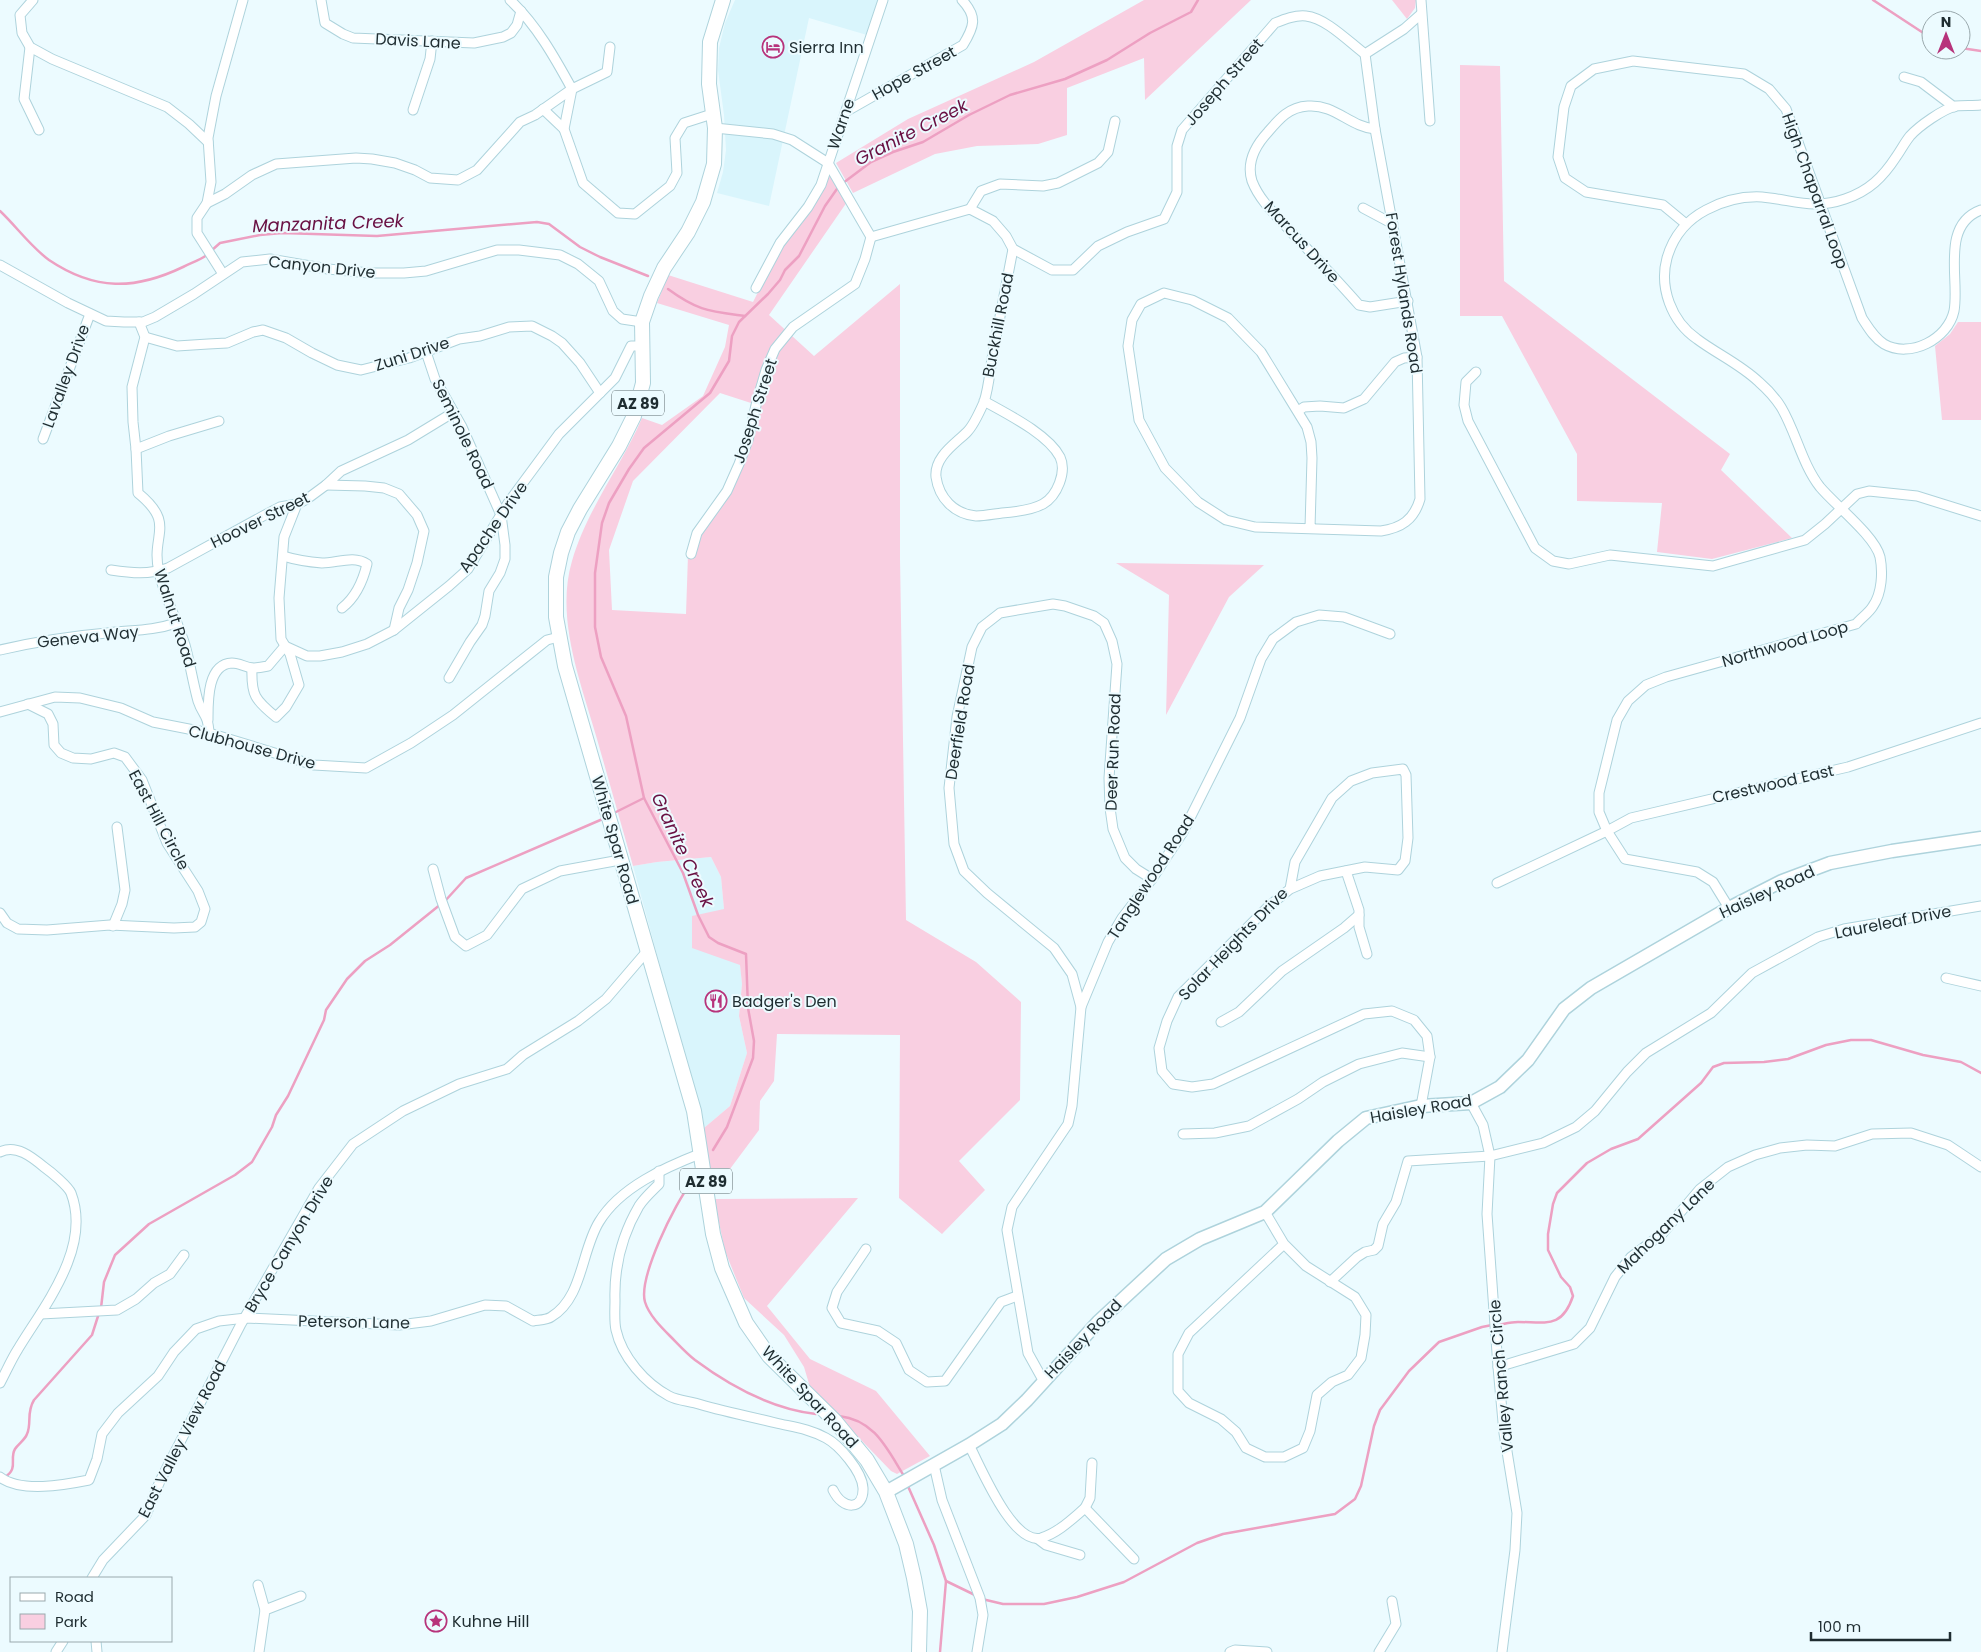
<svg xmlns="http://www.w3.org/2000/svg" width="1981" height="1652" font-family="Poppins,sans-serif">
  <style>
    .built { fill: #d9f5fc }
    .green { fill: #f9cfe1; fill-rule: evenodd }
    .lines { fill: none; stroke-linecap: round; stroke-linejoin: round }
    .stream { stroke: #eda0c2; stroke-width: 2.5 }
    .street-casing { stroke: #aed3dc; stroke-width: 11 }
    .secondary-casing { stroke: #aed3dc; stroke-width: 15 }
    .primary-casing { stroke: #aed3dc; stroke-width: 16 }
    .street { stroke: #fff; stroke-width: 9 }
    .secondary { stroke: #fff; stroke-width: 12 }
    .primary { stroke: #fff; stroke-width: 14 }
    .labels { text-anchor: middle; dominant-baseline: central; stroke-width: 4; stroke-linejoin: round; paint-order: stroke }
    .shield { fill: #ecfbff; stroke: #5c6b6f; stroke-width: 1 }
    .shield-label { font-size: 15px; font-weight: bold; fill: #1f2d31 }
    .street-label { font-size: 16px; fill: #1f2d31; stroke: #ecfbff }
    .poi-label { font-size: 16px; fill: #1f2d31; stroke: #ecfbff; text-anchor: start }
    .water-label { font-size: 18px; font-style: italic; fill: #691043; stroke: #ecfbff }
  </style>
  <rect width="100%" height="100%" fill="#ecfbff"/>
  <g class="built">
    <polygon points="735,0 879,0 867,35 809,18 769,206 717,193 723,172 726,150 724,115 718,70 719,48 725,23"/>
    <polygon points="711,857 721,877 724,909 740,964 742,984 739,1016 747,1053 730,1106 704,1128 633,866 657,862"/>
  </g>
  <g class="green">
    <polygon points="1144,0 1251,0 1145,100 1144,58 1067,88 1067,135 1038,144 977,146 935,154 853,193 836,163 908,119 1034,62"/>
    <polygon points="1392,0 1416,0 1415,8 1407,19"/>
    <polygon points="1460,65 1500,66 1504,281 1730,454 1721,470 1792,538 1712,559 1657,552 1662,503 1577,501 1577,454 1502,316 1460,316"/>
    <path d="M 829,172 L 847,202 L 769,315 L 814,356 L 900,284 L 900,559 L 906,920 L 976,962 L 1021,1002 L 1020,1100 L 959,1161 L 985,1190 L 942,1234 L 899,1198 L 900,1035 L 777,1034 L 774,1081 L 760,1101 L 759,1130 L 727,1173 L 711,1175 L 704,1128 L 730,1106 L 747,1053 L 739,1016 L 742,984 L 740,965 L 692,948 L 692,916 L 724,909 L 721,877 L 711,857 L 657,862 L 633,866 C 621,824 609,781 597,739 C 581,683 555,619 572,561 C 587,509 621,467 642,418 L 662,425 L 703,396 L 725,347 L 729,325 L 657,303 L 668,275 L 753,302 L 783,243 ZM 720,393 L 751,403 L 744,439 L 724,489 L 688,555 L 686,614 L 612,610 L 609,550 L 633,481 Z"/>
    <polygon points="1958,322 1981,322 1981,420 1942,420 1935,346 1950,334"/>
    <polygon points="1116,563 1264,565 1229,597 1166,715 1169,595"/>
    <polygon points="858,1198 767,1306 810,1359 876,1391 930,1456 897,1474 891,1471 810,1387 804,1367 784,1335 744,1298 725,1251 714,1199"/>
  </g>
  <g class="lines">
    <g class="stream">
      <polyline points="1873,0 1931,38"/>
      <polyline points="1961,48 1981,51"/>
      <polyline points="843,183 871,162 893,152 923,142 969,115 1010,95 1065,79 1107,60 1150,33 1191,12 1198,0"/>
      <path d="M 0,211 C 16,226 31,247 49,260 C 95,291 135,290 183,267 C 191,263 200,260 207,255"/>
      <polyline points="211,251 220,243 260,235 282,233 377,236 537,222 549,224 580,247 600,257 648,276"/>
      <path d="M 668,289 C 698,311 709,311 745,316"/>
      <polyline points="612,814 644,798"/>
      <polyline points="445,901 466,878 605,818"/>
      <polyline points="713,1150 727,1127 753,1058 754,1041 748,1008 746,954 718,943 709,937 698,915 683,873 644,798 626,716 601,657 595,627 595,573 602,523 609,503 629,469 644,448 710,393 729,361 732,336 739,322 768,294 780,280 785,270 799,256 825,206 839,186"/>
      <path d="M 691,1183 C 675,1203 638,1278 645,1302 C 649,1315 661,1327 670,1336 C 678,1344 686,1353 695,1360 C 730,1386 772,1409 816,1414"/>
      <polyline points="101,1308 104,1282 115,1255 149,1224 235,1175 252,1162 272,1127 276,1115 288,1096 324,1020 326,1010 347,979 365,961 390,945 441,904"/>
      <path d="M 1498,1325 C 1504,1324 1511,1322 1518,1322 C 1546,1322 1562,1329 1573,1296 L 1570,1287 L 1561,1277 L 1548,1250 L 1548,1234 L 1553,1204 L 1557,1193 L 1587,1163 L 1611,1149 L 1638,1139 L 1701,1083 L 1713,1067 L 1724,1063 L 1764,1062 L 1788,1059 L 1826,1045 L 1851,1040 L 1871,1040 L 1923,1055 L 1961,1062 L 1981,1073"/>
      <path d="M 839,1416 C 875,1420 887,1449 904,1476"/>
      <path d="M 5,1477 C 19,1468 9,1459 15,1449 C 18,1444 25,1440 27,1434 C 32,1423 26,1413 34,1400 L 92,1335 L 99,1313"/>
      <polyline points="907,1484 934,1545 946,1581 940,1652"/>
      <polyline points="946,1581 977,1596"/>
      <polyline points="982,1599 1003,1604 1044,1604 1077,1597 1124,1582 1197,1543 1223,1534 1335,1514 1355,1499 1361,1486 1374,1426 1380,1410 1409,1371 1439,1342 1482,1327 1492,1325"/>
    </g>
    <g class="street-casing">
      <g id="street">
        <polyline points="33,0 20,15 22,33 30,47 52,59 167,107 189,124 208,142"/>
        <polyline points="321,0 325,23 343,34 353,38 474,43 503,37 511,33 517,25 521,11"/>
        <path d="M 510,0 C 536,24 555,58 572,89"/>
        <polyline points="1421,0 1430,121"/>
        <polyline points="30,47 24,99 39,130"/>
        <polyline points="1904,77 1921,82 1954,107"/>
        <polyline points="572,89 564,129 583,183 618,213 635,214 670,186 677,173 675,138 684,123 712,114"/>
        <polyline points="543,109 564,129"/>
        <polyline points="413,110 430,59 432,41"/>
        <path d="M 847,111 L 963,45 C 974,27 978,17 962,0"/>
        <path d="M 1375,129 C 1350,127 1335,104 1308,106 C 1289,107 1279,119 1268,132 C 1256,145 1246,162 1252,181 C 1260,202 1279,218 1294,235 C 1316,258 1338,281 1359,305 L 1370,307 L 1408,301"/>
        <polyline points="207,203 225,194 252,175 276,164 356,158 372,159 395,163 415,170 430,178 458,180 477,170 520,122 535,115 572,89 607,72 610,47"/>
        <polyline points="1363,208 1393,224"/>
        <polyline points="970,209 981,191 1000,184 1043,186 1058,183 1098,163 1108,152 1115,121"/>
        <path d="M 1686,224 L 1663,205 L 1586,192 L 1565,178 L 1558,157 L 1564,107 L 1571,86 L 1594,69 L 1633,61 L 1744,74 L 1769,89 L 1786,109 L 1862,318 C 1868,327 1874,338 1884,344 C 1910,359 1948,339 1954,311 C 1960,280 1940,225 1981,210"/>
        <path d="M 871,237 L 970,209 L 993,221 L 1006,236 L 1013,249 L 1052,270 L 1073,270 L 1098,246 L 1127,232 L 1164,219 L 1177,192 L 1177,146 L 1182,130 L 1275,23 C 1285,19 1295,15 1306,16 C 1326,18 1349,42 1365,54 L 1404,29 L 1421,14"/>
        <polyline points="0,265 68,303 106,321 124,322 143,322 155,317 194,294 242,262 270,259 328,269 370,273 404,273 426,271 497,250 519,250 560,255 578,264 599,281 613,311 622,319 642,322"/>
        <polyline points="223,274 197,233 197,218 207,203 211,182 208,138 216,96 243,0"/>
        <polyline points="756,288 780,243 808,207 821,185 883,0"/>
        <path d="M 139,322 L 145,337 L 132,387 L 133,422 L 136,449 L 138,493 C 177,525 150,534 159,572 C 165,598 177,620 185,645 C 190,663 193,683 198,701 C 203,716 208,714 209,733"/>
        <polyline points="145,337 177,346 208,344 227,343 253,332 263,330 286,338 312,353 337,365 361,370 409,358 459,339 480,336 509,327 532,326 552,336 562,343 580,363 600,393"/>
        <polyline points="426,352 435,379 462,427 501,515 505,545 505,559 500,573 489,591 485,616 482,625 470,642 449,678"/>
        <polyline points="1476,372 1466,382 1464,405 1468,421 1535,548 1553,561 1569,564 1610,555 1713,566 1805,540 1825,524 1857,494 1869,491 1917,496 1981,516"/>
        <path d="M 984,401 C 1007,414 1048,434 1060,457 C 1067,472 1057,496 1043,504 C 1032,510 1015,512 1002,513 C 994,514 984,516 976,516 C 954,514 939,498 936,477 C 934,457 955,444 967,432 C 974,425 980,411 984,402 C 989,387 990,369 993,353 C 1000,318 1006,284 1013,249"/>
        <polyline points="1298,411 1304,407 1320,406 1344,408 1364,399 1395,362 1404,358 1417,357"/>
        <polyline points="43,439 90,314"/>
        <polyline points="136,449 169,436 219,421"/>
        <polyline points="326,485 365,486 384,488 399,494 417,515 424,531 417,563 408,590 399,608 394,630"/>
        <path d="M 1310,528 L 1312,458 L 1311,442 L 1307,427 L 1261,352 L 1228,318 L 1192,300 L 1164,293 L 1141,304 L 1132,320 L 1128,346 L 1139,420 L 1165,468 L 1198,502 L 1226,520 L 1255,527 L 1381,531 C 1401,528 1414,520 1420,499 L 1417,357 L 1375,129 L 1365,54"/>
        <polyline points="691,554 697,533 727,491 739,464 748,440 757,401 766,370 775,349 793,327 855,284 865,259 871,237 828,163 792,140 773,134 715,128"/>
        <path d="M 283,556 C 296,560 309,562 322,563 C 337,563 354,555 367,564 C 363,581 356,597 342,608"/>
        <path d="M 111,570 C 131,573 149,575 168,568 L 263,516 L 280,507 L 297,504 L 307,499 L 326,485 L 341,471 L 408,440 L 454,412"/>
        <path d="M 0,650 C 35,642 71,636 107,633 C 131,630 153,631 176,623"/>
        <path d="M 252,668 C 251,695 255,700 276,717 L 286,707 L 299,685 L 290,654 L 281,639 L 279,598 L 284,537 L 297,504"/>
        <polyline points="0,712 55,697 80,698 121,708 153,722 209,733 314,765 366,768 411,743 453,715 547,640 559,637"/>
        <path d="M 208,720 C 208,702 207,664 232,663 C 239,663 245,667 252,668 C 257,668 263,667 268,666 L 285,646 L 307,656 L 320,656 L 342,652 L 367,644 L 394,630 L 449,586 L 468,569 L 508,503 L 559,434 L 615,378 L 631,346 L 643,346"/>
        <polyline points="433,869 441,899 455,937 466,946 487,935 522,889 560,871 620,860"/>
        <polyline points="1346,871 1359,910 1359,927 1367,954"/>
        <polyline points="1497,883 1607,831 1631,818 1848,767 1981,723"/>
        <polyline points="1290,889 1295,862 1332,798 1351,781 1372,773 1403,769 1406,775 1408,838 1405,861 1398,870 1365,867 1320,876 1290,889 1269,906 1178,997 1167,1021 1159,1048 1162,1071 1173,1084 1192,1087 1213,1084 1364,1014 1392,1011 1414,1020 1427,1036 1430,1057 1421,1106"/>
        <path d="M 1729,908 L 1713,882 L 1697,872 L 1625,859 L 1607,831 L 1599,812 L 1599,793 L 1617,720 L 1628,701 L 1646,685 L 1666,677 L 1856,624 C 1861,618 1869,613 1873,606 C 1882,593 1883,572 1880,557 C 1875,536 1835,505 1820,487 C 1802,464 1796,432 1781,407 C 1776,399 1767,389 1759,382 C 1740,364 1717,354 1697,339 C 1671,321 1659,287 1667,258 C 1673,237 1687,220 1706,210 C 1723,201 1743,196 1762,197 C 1794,200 1813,210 1845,199 C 1869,191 1883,177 1896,157 C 1901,150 1905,142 1910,136 C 1919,126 1943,109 1956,106 C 1964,105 1973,106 1981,105"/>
        <polyline points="0,913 7,923 18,929 47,930 110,925 174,928 195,927 201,922 205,909 198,891 167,843 142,780 125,757 114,753 91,759 73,758 61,753 54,745 53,724 48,714 28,704"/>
        <polyline points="113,926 122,904 125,890 117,827"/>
        <polyline points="1946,978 1981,986"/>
        <polyline points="1081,1007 1072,974 1054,948 987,893 964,871 954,844 949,788 957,717 972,647 982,627 1000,613 1053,604 1065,606 1094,616 1104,623 1112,641 1117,664 1109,778 1110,808 1113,829 1125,858 1136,869 1152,879"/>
        <polyline points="1221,1022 1239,1012 1282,971 1344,928 1359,915"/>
        <polyline points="1471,1103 1483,1125 1490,1156 1487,1214 1498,1367 1504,1433 1517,1513 1515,1550 1502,1652"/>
        <polyline points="1183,1134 1215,1133 1249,1126 1298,1099 1323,1082 1359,1064 1402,1053 1430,1057"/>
        <path d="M 0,1152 C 16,1144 32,1157 44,1167 C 51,1172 68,1186 71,1193 C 92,1248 44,1306 18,1349 C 11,1360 6,1372 0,1383"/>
        <path d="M 659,1171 L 659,1184 C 652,1191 644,1198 639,1206 C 622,1235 614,1267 615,1300 C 615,1310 614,1321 616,1330 C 622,1357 645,1383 669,1396 C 676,1400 687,1401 695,1403 C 721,1411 748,1416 776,1423 C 793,1427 810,1429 826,1438 C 839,1445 862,1471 863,1488 C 864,1510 843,1511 833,1490"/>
        <polyline points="1265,1212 1284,1244 1306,1266 1355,1297 1366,1315 1365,1335 1361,1358 1348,1375 1332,1382 1317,1395 1310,1431 1303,1448 1284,1457 1265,1457 1246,1448 1236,1432 1221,1419 1189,1403 1178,1391 1178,1354 1189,1333 1284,1244"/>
        <polyline points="866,1249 837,1292 832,1308 841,1323 878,1331 896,1343 909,1370 927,1382 945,1381 1001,1302 1017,1296"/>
        <polyline points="1330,1282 1357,1257 1365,1252 1374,1250 1378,1246 1383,1224 1396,1202 1408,1161 1490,1156 1543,1143 1576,1127 1595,1111 1627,1072 1646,1053 1711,1013 1752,973 1818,937 1844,929 1981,906"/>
        <polyline points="41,1314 117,1310 136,1299 154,1283 170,1274 184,1255"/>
        <polyline points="1498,1367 1574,1344 1590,1328 1615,1277 1631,1257 1662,1234 1700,1189 1728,1167 1755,1155 1780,1148 1807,1145 1835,1146 1872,1134 1911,1133 1948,1145 1981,1167"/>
        <polyline points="1043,1380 1028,1353 1007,1230 1012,1207 1068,1124 1072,1106 1081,1007 1108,942 1122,918 1152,879 1183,832 1240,718 1261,659 1273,639 1296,622 1319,615 1344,617 1390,634"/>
        <path d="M 969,1445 C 980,1465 1012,1545 1041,1538 C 1058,1533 1072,1519 1085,1508 L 1134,1559"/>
        <polyline points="934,1465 942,1500 980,1598 983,1615 977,1652"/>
        <path d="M 0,1477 C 21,1493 64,1485 89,1480 L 97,1459 L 102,1434 L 118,1413 L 158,1376 L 174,1352 L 196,1329 L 219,1321 L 246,1318 L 399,1325 L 431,1321 L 485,1305 L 506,1306 L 533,1321 C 538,1320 547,1320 551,1317 C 583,1298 581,1251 599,1222 C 620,1187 666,1167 702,1153"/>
        <polyline points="1085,1508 1090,1498 1092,1463"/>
        <polyline points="1038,1539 1046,1545 1080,1555"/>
        <polyline points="92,1578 103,1560 146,1515 160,1481 241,1324 319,1188 353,1144 403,1111 459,1084 507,1069 523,1055 578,1021 606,999 648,950"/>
        <polyline points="258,1585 265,1610"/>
        <polyline points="96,1641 97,1652"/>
        <polyline points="56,1652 63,1641"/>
        <polyline points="259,1652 265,1610 301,1596"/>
        <polyline points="1230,1652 1235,1650 1267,1652"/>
        <polyline points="1379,1652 1396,1624 1392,1601"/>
      </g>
    </g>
    <g class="secondary-casing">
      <polyline id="secondary" points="886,1492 969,1445 1002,1424 1027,1400 1098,1322 1166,1259 1200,1239 1265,1212 1338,1141 1366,1118 1421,1106 1471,1103 1500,1087 1528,1060 1564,1009 1591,988 1729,908 1782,881 1830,863 1892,851 1981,838"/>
    </g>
    <g class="primary-casing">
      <polyline id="primary" points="723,0 710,42 709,84 715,128 714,164 703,202 688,232 664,268 651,296 642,322 643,383 634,416 619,446 580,509 568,532 561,553 556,577 556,617 565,666 694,1111 713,1234 722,1268 746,1323 769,1356 835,1421 867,1460 886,1492 906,1544 914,1578 920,1611 919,1652"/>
    </g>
    <use href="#street" class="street"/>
    <use href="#secondary" class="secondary"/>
    <use href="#primary" class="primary"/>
  </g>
  <defs>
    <g id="hotel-ring" transform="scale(1.125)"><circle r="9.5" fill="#ecfbff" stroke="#b7337b" stroke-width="1.5"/><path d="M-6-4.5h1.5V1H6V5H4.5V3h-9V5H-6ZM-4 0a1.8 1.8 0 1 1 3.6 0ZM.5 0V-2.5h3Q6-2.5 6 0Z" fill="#b7337b"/></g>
    <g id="restaurant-ring" transform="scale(1.125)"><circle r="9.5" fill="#ecfbff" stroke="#b7337b" stroke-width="1.5"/><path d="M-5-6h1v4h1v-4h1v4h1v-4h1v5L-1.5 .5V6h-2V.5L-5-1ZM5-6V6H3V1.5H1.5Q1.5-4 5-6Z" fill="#b7337b"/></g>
    <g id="sight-ring" transform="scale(1.125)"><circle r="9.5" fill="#ecfbff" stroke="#b7337b" stroke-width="1.5"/><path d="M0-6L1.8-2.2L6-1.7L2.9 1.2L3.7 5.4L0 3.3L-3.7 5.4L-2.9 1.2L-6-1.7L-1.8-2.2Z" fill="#b7337b"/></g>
  </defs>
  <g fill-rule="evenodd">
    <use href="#hotel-ring" x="773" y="47"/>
    <use href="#restaurant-ring" x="716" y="1001"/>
    <use href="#sight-ring" x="436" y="1621"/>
  </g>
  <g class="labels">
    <g class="shield">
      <rect x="612" y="390.5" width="52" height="25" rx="4"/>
      <rect x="680" y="1168.5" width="52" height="25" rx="4"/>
    </g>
    <g class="shield-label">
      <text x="638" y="403">AZ 89</text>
      <text x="706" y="1181">AZ 89</text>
    </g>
    <g class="street-label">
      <text transform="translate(418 41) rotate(3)">Davis Lane</text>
      <text transform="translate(914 73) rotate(-29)">Hope Street</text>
      <text transform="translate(1224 82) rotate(-49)">Joseph Street</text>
      <text transform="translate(841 124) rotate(-71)">Warne</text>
      <text transform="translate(1815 191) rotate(70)">High Chaparral Loop</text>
      <text transform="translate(1302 242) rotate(48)">Marcus Drive</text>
      <text transform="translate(322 267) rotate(6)">Canyon Drive</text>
      <text transform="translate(1404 293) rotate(81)">Forest Hylands Road</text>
      <text transform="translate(998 325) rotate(-79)">Buckhill Road</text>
      <text transform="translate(412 354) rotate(-18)">Zuni Drive</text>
      <text transform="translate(66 376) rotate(-70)">Lavalley Drive</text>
      <text transform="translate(755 411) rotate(-72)">Joseph Street</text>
      <text transform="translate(463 434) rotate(64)">Seminole Road</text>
      <text transform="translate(260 520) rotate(-26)">Hoover Street</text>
      <text transform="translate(493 527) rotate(-55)">Apache Drive</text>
      <text transform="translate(175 618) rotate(72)">Walnut Road</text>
      <text transform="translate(88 637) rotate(-6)">Geneva Way</text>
      <text transform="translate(1785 644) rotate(-16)">Northwood Loop</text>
      <text transform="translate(960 722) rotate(-81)">Deerfield Road</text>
      <text transform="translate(252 747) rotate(15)">Clubhouse Drive</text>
      <text transform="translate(1113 752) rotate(-88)">Deer Run Road</text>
      <text transform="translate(1773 784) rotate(-13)">Crestwood East</text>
      <text transform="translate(159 820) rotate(62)">East Hill Circle</text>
      <text transform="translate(615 840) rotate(74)">White Spar Road</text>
      <text transform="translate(1151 877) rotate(-57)">Tanglewood Road</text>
      <text transform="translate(1767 892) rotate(-25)">Haisley Road</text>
      <text transform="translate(1893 922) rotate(-11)">Laureleaf Drive</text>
      <text transform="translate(1233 944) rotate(-46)">Solar Heights Drive</text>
      <text transform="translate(1421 1109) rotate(-10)">Haisley Road</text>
      <text transform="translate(1666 1226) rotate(-44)">Mahogany Lane</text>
      <text transform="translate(289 1244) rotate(-59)">Bryce Canyon Drive</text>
      <text transform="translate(354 1322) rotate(1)">Peterson Lane</text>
      <text transform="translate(1083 1339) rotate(-46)">Haisley Road</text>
      <text transform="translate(1501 1376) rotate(-95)">Valley Ranch Circle</text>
      <text transform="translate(810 1397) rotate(47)">White Spar Road</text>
      <text transform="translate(182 1439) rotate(-63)">East Valley View Road</text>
    </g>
    <g class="poi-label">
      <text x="789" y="47">Sierra Inn</text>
      <text x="732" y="1001">Badger's Den</text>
      <text x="452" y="1621">Kuhne Hill</text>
    </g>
    <g class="water-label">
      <text transform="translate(911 132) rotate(-27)">Granite Creek</text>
      <text transform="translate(328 223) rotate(-2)">Manzanita Creek</text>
      <text transform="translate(683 850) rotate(65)">Granite Creek</text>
    </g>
  </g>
  <rect x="10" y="1577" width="162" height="65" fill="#ecfbff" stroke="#9aa9ad"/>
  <rect x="20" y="1593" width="25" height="8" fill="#ffffff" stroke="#9aa9ad"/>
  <text x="55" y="1602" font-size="15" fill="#1f2d31">Road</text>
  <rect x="20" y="1614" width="25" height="15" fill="#f9cfe1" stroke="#9aa9ad"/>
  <text x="55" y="1627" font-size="15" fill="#1f2d31">Park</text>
  <g transform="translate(1946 35)"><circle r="24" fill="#ecfbff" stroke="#9aa9ad"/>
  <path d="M0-4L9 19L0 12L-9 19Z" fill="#b7337b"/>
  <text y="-8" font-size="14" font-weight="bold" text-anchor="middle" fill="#1f2d31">N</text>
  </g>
  <path d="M1811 1632v8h139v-8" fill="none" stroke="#1f2d31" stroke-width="2.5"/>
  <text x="1818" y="1632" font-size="15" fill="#1f2d31" stroke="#ecfbff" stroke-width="4" paint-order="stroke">100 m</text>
</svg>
